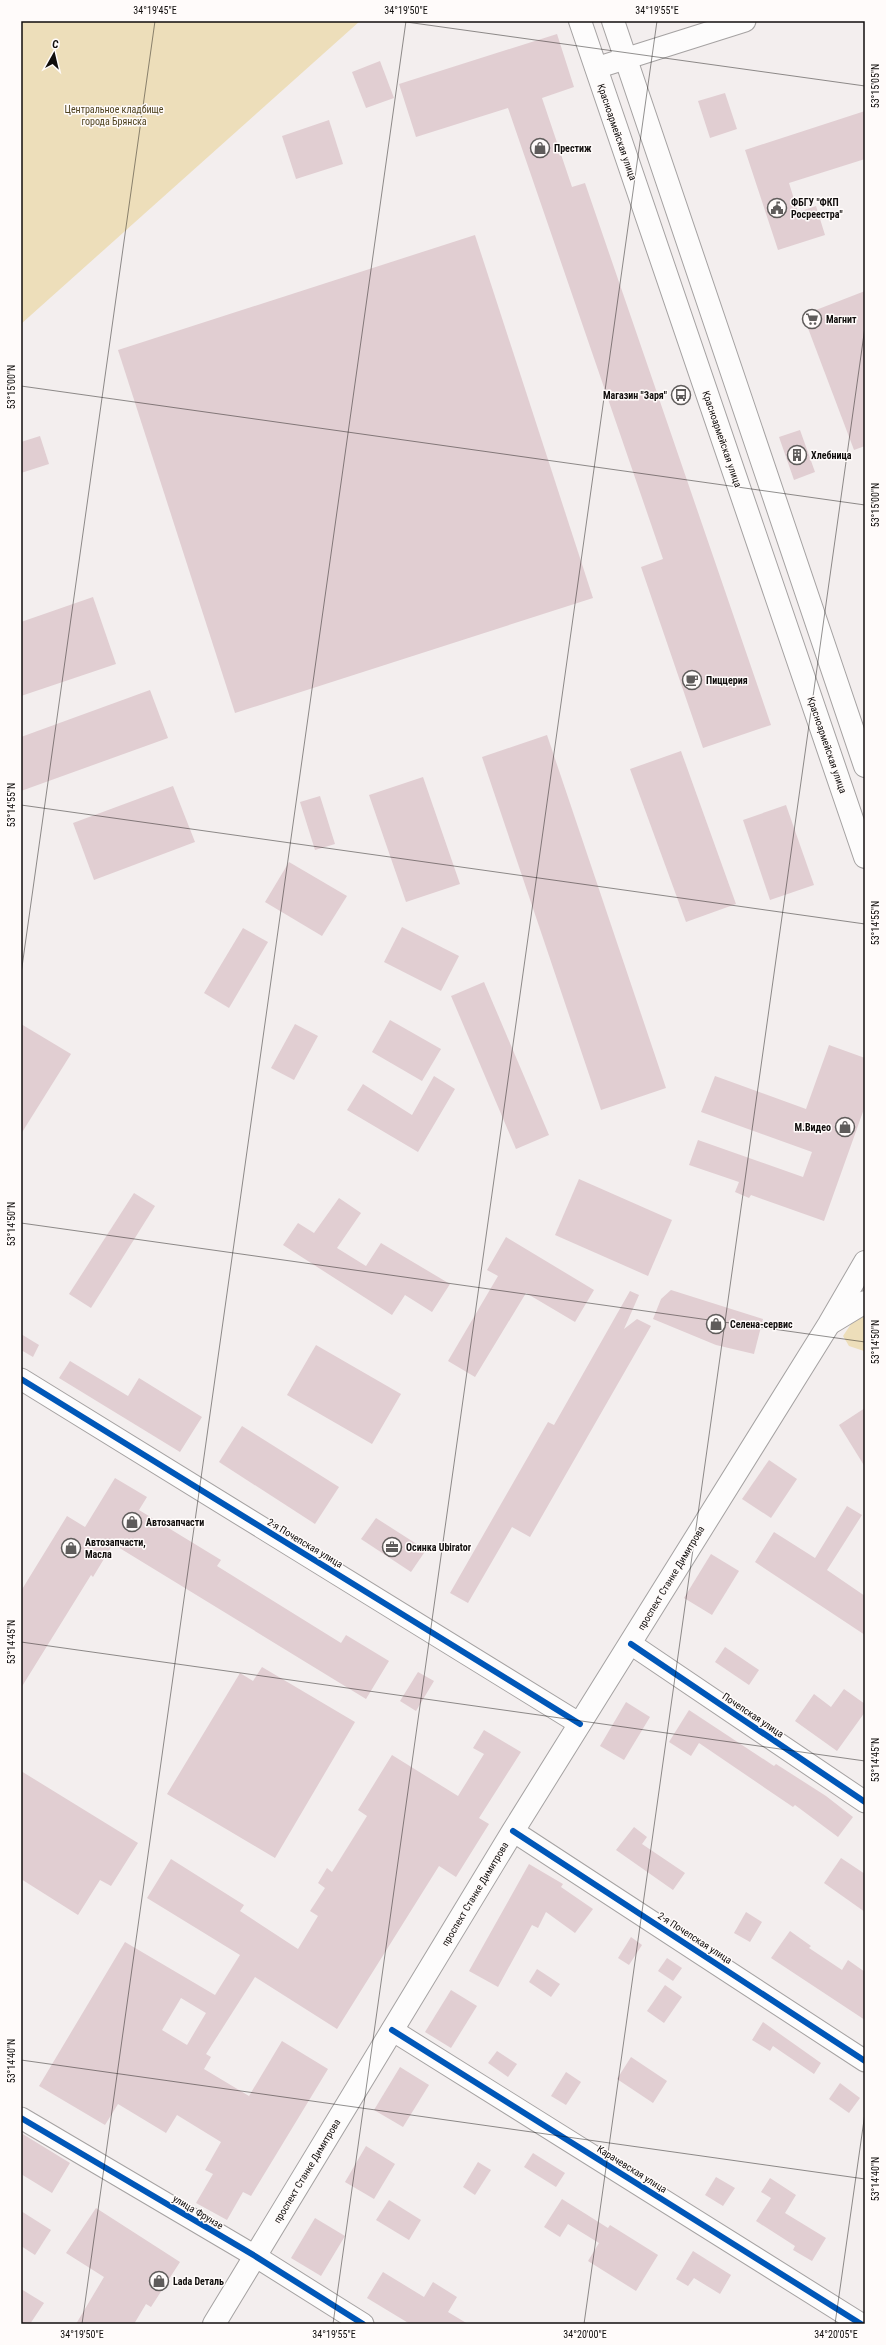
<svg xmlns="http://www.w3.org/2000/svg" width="886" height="2345" font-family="'Roboto Condensed',sans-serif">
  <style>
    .green { fill: #eddeba }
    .building { fill: #e1ced2; fill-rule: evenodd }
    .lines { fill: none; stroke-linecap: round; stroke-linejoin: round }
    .minor-casing { stroke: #a5a2a2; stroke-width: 23 }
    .primary-casing { stroke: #a5a2a2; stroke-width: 24 }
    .minor { stroke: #fdfcfc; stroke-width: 21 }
    .primary { stroke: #fdfcfc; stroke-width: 22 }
    .cycleway-casing { stroke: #fffbfa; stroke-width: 8 }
    .cycleway { stroke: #0057b8; stroke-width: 6 }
    .ticks { fill: none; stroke: #100d0c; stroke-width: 1; stroke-opacity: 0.45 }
    .labels { text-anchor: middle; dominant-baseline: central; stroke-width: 3; stroke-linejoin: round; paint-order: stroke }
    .park-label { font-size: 10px; fill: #4f421e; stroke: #fffbfa }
    .street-label { font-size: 10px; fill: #100d0c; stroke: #fffbfa }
    .poi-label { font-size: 10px; font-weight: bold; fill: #100d0c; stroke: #fffbfa; text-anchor: start }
    .neatline { fill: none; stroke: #100d0c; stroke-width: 1.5 }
    .ticks-label { font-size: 10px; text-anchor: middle; fill: #100d0c }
  </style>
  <rect width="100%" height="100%" fill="#f3eeee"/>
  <g class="green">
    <polygon points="21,21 360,21 21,324"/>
    <polygon points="865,1312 865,1350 864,1351 849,1346 843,1336 851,1324"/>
  </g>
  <g class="building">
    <polygon points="557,34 574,87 542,98 572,187 585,183 771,725 703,748 641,567 663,559 508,108 416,137 399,84"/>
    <polygon points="380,61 394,98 366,108 352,72"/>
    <polygon points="725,93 737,129 710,138 698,101"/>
    <polygon points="865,111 865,159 789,183 798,212 816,206 825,235 778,250 745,150"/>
    <polygon points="329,120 343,164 296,179 282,136"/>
    <polygon points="475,235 593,598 235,713 118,350"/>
    <polygon points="865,291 865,446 854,450 803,315"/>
    <polygon points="800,430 815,472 794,480 779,437"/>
    <polygon points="40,436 49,464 21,473 21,442"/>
    <polygon points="93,597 116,664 21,696 21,622"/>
    <polygon points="150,690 168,738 21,791 21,737"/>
    <polygon points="547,735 666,1088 601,1110 482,757"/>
    <polygon points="681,751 736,904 686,922 630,769"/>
    <polygon points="423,777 460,884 406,902 369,795"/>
    <polygon points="173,786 195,842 94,880 73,823"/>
    <polygon points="320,796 335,844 315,850 300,802"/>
    <polygon points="786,805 814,885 770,900 743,820"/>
    <polygon points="289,862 347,896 322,936 265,902"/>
    <polygon points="402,927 459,956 441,991 384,962"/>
    <polygon points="243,928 268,942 229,1008 204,993"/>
    <polygon points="484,982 549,1135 516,1149 451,996"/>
    <polygon points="390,1020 441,1049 422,1081 372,1052"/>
    <polygon points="21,1024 71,1054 21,1134"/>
    <polygon points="295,1024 318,1036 294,1080 271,1068"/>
    <polygon points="829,1045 865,1058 865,1106 824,1221 751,1195 749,1198 735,1192 739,1182 689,1165 698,1140 803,1177 812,1152 701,1112 715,1076 806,1109"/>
    <polygon points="434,1076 455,1089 418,1152 347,1110 363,1084 412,1115"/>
    <polygon points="579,1179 672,1220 648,1276 555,1235"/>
    <polygon points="134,1193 155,1206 91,1308 69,1294"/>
    <polygon points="339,1198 361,1213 337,1248 366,1266 381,1243 450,1284 432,1312 405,1295 392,1315 283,1245 298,1223 314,1233"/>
    <polygon points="506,1237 594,1290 575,1322 526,1293 475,1377 448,1361 498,1276 487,1270"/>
    <polygon points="671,1290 763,1319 754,1354 716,1345 653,1319 661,1299"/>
    <polygon points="630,1291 639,1295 624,1329 637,1319 651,1326 530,1537 512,1527 468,1603 450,1593 548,1422 554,1425"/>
    <polygon points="21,1334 39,1345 33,1357 21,1350"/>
    <polygon points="316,1345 401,1394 372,1444 287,1395"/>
    <polygon points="70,1361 128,1396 139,1378 202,1417 180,1452 59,1378"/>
    <polygon points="865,1408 865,1467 839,1425"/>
    <polygon points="242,1426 339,1487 315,1524 219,1462"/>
    <polygon points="769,1460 797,1479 771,1518 742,1499"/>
    <polygon points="115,1478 147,1497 139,1510 221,1560 217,1566 341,1643 346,1635 389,1661 366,1699 113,1544 93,1577 91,1575 21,1688 21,1591 67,1516 85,1527"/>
    <polygon points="847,1506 862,1515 827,1570 865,1596 865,1635 755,1562 774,1532 815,1558"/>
    <polygon points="376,1518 426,1550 411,1572 361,1539"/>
    <polygon points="711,1554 739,1571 712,1615 684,1598"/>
    <polygon points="725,1647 759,1670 749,1685 715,1662"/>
    <polygon points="262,1667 355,1722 275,1858 167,1794 240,1673 253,1681"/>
    <polygon points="418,1672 434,1681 416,1711 400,1701"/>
    <polygon points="844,1689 865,1704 865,1712 837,1751 795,1721 814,1694 831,1707"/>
    <polygon points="626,1702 650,1717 624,1760 600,1746"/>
    <polygon points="689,1710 774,1766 776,1764 826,1796 853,1817 838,1837 795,1805 793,1807 699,1743 691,1756 669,1742"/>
    <path d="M 484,1730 L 521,1752 L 479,1818 L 489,1824 L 456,1877 L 439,1866 L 337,2029 L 255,1977 L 206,2054 L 211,2057 L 204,2069 L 249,2096 L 282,2041 L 328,2069 L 251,2196 L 243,2192 L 227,2220 L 196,2203 L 213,2174 L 205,2170 L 221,2142 L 177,2115 L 166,2133 L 118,2104 L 105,2125 L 39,2086 L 125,1942 L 215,1995 L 240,1955 L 147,1898 L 171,1859 L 244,1905 L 240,1911 L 298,1949 L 318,1916 L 310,1911 L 325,1888 L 318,1883 L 327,1868 L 332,1872 L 367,1816 L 358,1810 L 392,1755 L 458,1796 L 484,1754 L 473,1748 ZM 181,1998 L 206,2013 L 187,2045 L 162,2030 Z"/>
    <polygon points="21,1771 138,1843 111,1886 100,1880 78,1915 21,1879"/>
    <polygon points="634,1827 647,1837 642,1844 685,1873 673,1890 616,1850"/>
    <polygon points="841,1858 865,1874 865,1912 824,1883"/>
    <polygon points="529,1864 563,1884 561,1887 593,1909 575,1933 546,1912 538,1928 532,1925 498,1987 469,1971"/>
    <polygon points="746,1912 762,1922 750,1942 734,1933"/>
    <polygon points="790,1931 811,1946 809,1948 842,1970 848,1960 865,1972 865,2020 771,1958"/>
    <polygon points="631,1937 642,1945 629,1965 618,1958"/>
    <polygon points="667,1958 682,1968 673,1981 658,1971"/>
    <polygon points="537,1969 560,1984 551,1997 529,1982"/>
    <polygon points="665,1985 682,1997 664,2023 647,2011"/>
    <polygon points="451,1990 477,2006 451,2048 425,2032"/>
    <polygon points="763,2022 821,2063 814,2074 773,2046 770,2051 752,2040"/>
    <polygon points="497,2051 517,2064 508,2077 488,2063"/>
    <polygon points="631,2057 667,2081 653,2103 617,2079"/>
    <polygon points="400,2067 429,2085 403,2127 374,2110"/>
    <polygon points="566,2072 581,2082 566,2105 551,2096"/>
    <polygon points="840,2083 860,2098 849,2113 829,2099"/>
    <polygon points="21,2133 70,2163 52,2193 21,2174"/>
    <polygon points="366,2146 395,2164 374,2199 345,2182"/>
    <polygon points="533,2153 565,2173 556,2187 524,2167"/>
    <polygon points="478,2162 491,2170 475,2195 463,2187"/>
    <polygon points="716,2177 735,2188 723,2206 705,2195"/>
    <polygon points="770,2178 796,2195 785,2213 826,2238 812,2261 793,2250 795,2246 756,2221 771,2198 761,2192"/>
    <polygon points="562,2199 608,2228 610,2225 658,2255 636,2291 588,2261 599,2243 568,2224 560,2237 544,2227"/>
    <polygon points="389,2200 421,2220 409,2240 376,2220"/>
    <polygon points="96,2208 180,2262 151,2307 146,2304 134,2324 76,2324 104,2277 66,2253"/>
    <polygon points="21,2211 51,2230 35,2255 21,2246"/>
    <polygon points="315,2218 345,2236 321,2276 291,2258"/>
    <polygon points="693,2251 731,2275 720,2294 694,2278 688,2286 676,2279"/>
    <polygon points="383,2272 424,2297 433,2282 457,2297 448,2312 468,2324 410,2324 367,2298"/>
    <polygon points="21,2289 44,2303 30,2324 21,2324"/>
  </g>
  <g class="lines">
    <g class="minor-casing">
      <g id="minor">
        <polyline points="596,68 745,21"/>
        <polyline points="21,1379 580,1724"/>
        <polyline points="631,1644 865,1802"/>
        <polyline points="513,1831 865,2061"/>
        <polyline points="392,2030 861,2324"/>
        <polyline points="21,2118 255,2256 363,2324"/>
      </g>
    </g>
    <g class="primary-casing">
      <g id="primary">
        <polyline points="580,21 865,857"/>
        <polyline points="613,21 865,766"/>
        <polyline points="832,1322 865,1302"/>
        <polyline points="214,2324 513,1831 829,1324 865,1262"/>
      </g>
    </g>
    <use href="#minor" class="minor"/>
    <use href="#primary" class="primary"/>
    <g class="cycleway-casing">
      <g id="cycleway">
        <polyline points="21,1379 580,1724"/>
        <polyline points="631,1644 865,1802"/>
        <polyline points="513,1831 865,2061"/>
        <polyline points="392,2030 861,2324"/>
        <polyline points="21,2118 255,2256 363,2324"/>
      </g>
    </g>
    <use href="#cycleway" class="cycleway"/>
  </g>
  <path class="ticks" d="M 399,21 L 865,86M 21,386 L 865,505M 21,805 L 865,924M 21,974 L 155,21M 21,1223 L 865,1342M 21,1642 L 865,1761M 21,2060 L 865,2179M 82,2324 L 406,21M 333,2324 L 657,21M 584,2324 L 865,327M 835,2324 L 865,2113"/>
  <defs>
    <g id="shop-ring" transform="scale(1)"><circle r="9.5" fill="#fffbfa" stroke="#5f5c5b" stroke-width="1.5"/><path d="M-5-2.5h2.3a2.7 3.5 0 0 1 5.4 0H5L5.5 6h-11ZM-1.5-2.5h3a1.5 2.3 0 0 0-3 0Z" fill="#5f5c5b"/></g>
    <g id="civic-ring" transform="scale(1)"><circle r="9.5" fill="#fffbfa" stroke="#5f5c5b" stroke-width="1.5"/><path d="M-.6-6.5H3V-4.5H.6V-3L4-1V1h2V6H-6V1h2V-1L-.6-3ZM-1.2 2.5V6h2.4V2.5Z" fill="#5f5c5b"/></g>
    <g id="supermarket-ring" transform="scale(1)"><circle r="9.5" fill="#fffbfa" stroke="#5f5c5b" stroke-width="1.5"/><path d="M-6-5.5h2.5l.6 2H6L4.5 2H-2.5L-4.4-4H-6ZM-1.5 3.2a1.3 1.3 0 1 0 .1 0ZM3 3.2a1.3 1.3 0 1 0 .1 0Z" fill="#5f5c5b"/></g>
    <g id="bus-ring" transform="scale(1)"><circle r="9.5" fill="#fffbfa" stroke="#5f5c5b" stroke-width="1.5"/><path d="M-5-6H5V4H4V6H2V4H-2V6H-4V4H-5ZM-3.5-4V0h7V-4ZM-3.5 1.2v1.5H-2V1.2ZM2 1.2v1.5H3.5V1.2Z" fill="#5f5c5b"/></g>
    <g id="building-ring" transform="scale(1)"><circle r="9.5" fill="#fffbfa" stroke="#5f5c5b" stroke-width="1.5"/><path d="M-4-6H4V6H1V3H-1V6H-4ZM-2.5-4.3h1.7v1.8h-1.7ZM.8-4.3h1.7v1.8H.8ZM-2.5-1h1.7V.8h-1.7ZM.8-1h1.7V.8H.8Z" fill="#5f5c5b"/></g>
    <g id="cafe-ring" transform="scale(1)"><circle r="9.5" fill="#fffbfa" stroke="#5f5c5b" stroke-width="1.5"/><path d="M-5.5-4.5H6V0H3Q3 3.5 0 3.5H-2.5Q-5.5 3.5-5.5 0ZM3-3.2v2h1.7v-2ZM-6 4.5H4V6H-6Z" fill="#5f5c5b"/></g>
    <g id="office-ring" transform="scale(1)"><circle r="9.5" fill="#fffbfa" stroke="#5f5c5b" stroke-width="1.5"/><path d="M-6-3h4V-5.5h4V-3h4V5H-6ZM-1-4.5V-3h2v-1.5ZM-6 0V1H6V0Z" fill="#5f5c5b"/></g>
  </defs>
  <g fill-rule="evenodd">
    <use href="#shop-ring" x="540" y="148"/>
    <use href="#civic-ring" x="777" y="208"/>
    <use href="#supermarket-ring" x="812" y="319"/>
    <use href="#bus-ring" x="681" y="395"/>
    <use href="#building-ring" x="797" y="455"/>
    <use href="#cafe-ring" x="692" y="680"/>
    <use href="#shop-ring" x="845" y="1127"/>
    <use href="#shop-ring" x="716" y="1324"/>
    <use href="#shop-ring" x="132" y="1522"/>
    <use href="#office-ring" x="392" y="1547"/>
    <use href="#shop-ring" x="71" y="1548"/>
    <use href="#shop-ring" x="159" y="2281"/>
  </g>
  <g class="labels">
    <g class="park-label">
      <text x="114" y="109">Центральное кладбище<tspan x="114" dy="12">города Брянска</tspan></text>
    </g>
    <g class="street-label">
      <text transform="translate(617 132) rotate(71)">Красноармейская улица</text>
      <text transform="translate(722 439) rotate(71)">Красноармейская улица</text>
      <text transform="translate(827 745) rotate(71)">Красноармейская улица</text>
      <text transform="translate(305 1543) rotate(31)">2-я Почепская улица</text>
      <text transform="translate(671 1578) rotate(-59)">проспект Станке Димитрова</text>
      <text transform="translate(753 1715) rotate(34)">Почепская улица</text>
      <text transform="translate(475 1894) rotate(-59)">проспект Станке Димитрова</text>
      <text transform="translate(695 1938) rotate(33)">2-я Почепская улица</text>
      <text transform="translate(632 2169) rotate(32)">Карачевская улица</text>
      <text transform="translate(307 2171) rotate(-59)">проспект Станке Димитрова</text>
      <text transform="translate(198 2212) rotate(31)">улица Фрунзе</text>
    </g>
    <g class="poi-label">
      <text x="554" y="148">Престиж</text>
      <text x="791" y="202">ФБГУ "ФКП<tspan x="791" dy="12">Росреестра"</tspan></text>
      <text x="826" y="319">Магнит</text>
      <text x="667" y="395" text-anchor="end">Магазин "Заря"</text>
      <text x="811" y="455">Хлебница</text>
      <text x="706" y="680">Пиццерия</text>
      <text x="831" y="1127" text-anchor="end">М.Видео</text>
      <text x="730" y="1324">Селена-сервис</text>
      <text x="146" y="1522">Автозапчасти</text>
      <text x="85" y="1542">Автозапчасти,<tspan x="85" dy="12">Масла</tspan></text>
      <text x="406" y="1547">Осинка Ubirator</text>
      <text x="173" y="2281">Lada Dеталь</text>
    </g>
  </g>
  <rect width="886" height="2345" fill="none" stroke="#fffbfa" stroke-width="44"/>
  <g transform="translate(54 54) rotate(8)" stroke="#fffbfa" stroke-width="3" paint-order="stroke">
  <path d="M0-3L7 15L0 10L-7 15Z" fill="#100d0c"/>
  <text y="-6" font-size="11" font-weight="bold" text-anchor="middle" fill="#100d0c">С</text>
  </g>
  <rect x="22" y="22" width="842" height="2301" class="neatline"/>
  <g class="ticks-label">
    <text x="155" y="14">34°19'45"E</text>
    <text x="406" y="14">34°19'50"E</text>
    <text x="657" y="14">34°19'55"E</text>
    <text transform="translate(875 86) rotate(-90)" y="4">53°15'05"N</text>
    <text transform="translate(11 387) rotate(-90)" y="4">53°15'00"N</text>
    <text transform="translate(875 505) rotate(-90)" y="4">53°15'00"N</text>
    <text transform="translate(11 805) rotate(-90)" y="4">53°14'55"N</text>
    <text transform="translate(875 923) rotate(-90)" y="4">53°14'55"N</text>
    <text transform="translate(11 1224) rotate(-90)" y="4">53°14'50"N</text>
    <text transform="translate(875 1342) rotate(-90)" y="4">53°14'50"N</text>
    <text transform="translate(11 1642) rotate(-90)" y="4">53°14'45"N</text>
    <text transform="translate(875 1760) rotate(-90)" y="4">53°14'45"N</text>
    <text transform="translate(11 2061) rotate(-90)" y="4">53°14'40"N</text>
    <text transform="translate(875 2179) rotate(-90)" y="4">53°14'40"N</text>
    <text x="82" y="2338">34°19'50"E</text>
    <text x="334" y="2338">34°19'55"E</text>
    <text x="585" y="2338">34°20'00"E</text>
    <text x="836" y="2338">34°20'05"E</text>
  </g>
</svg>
